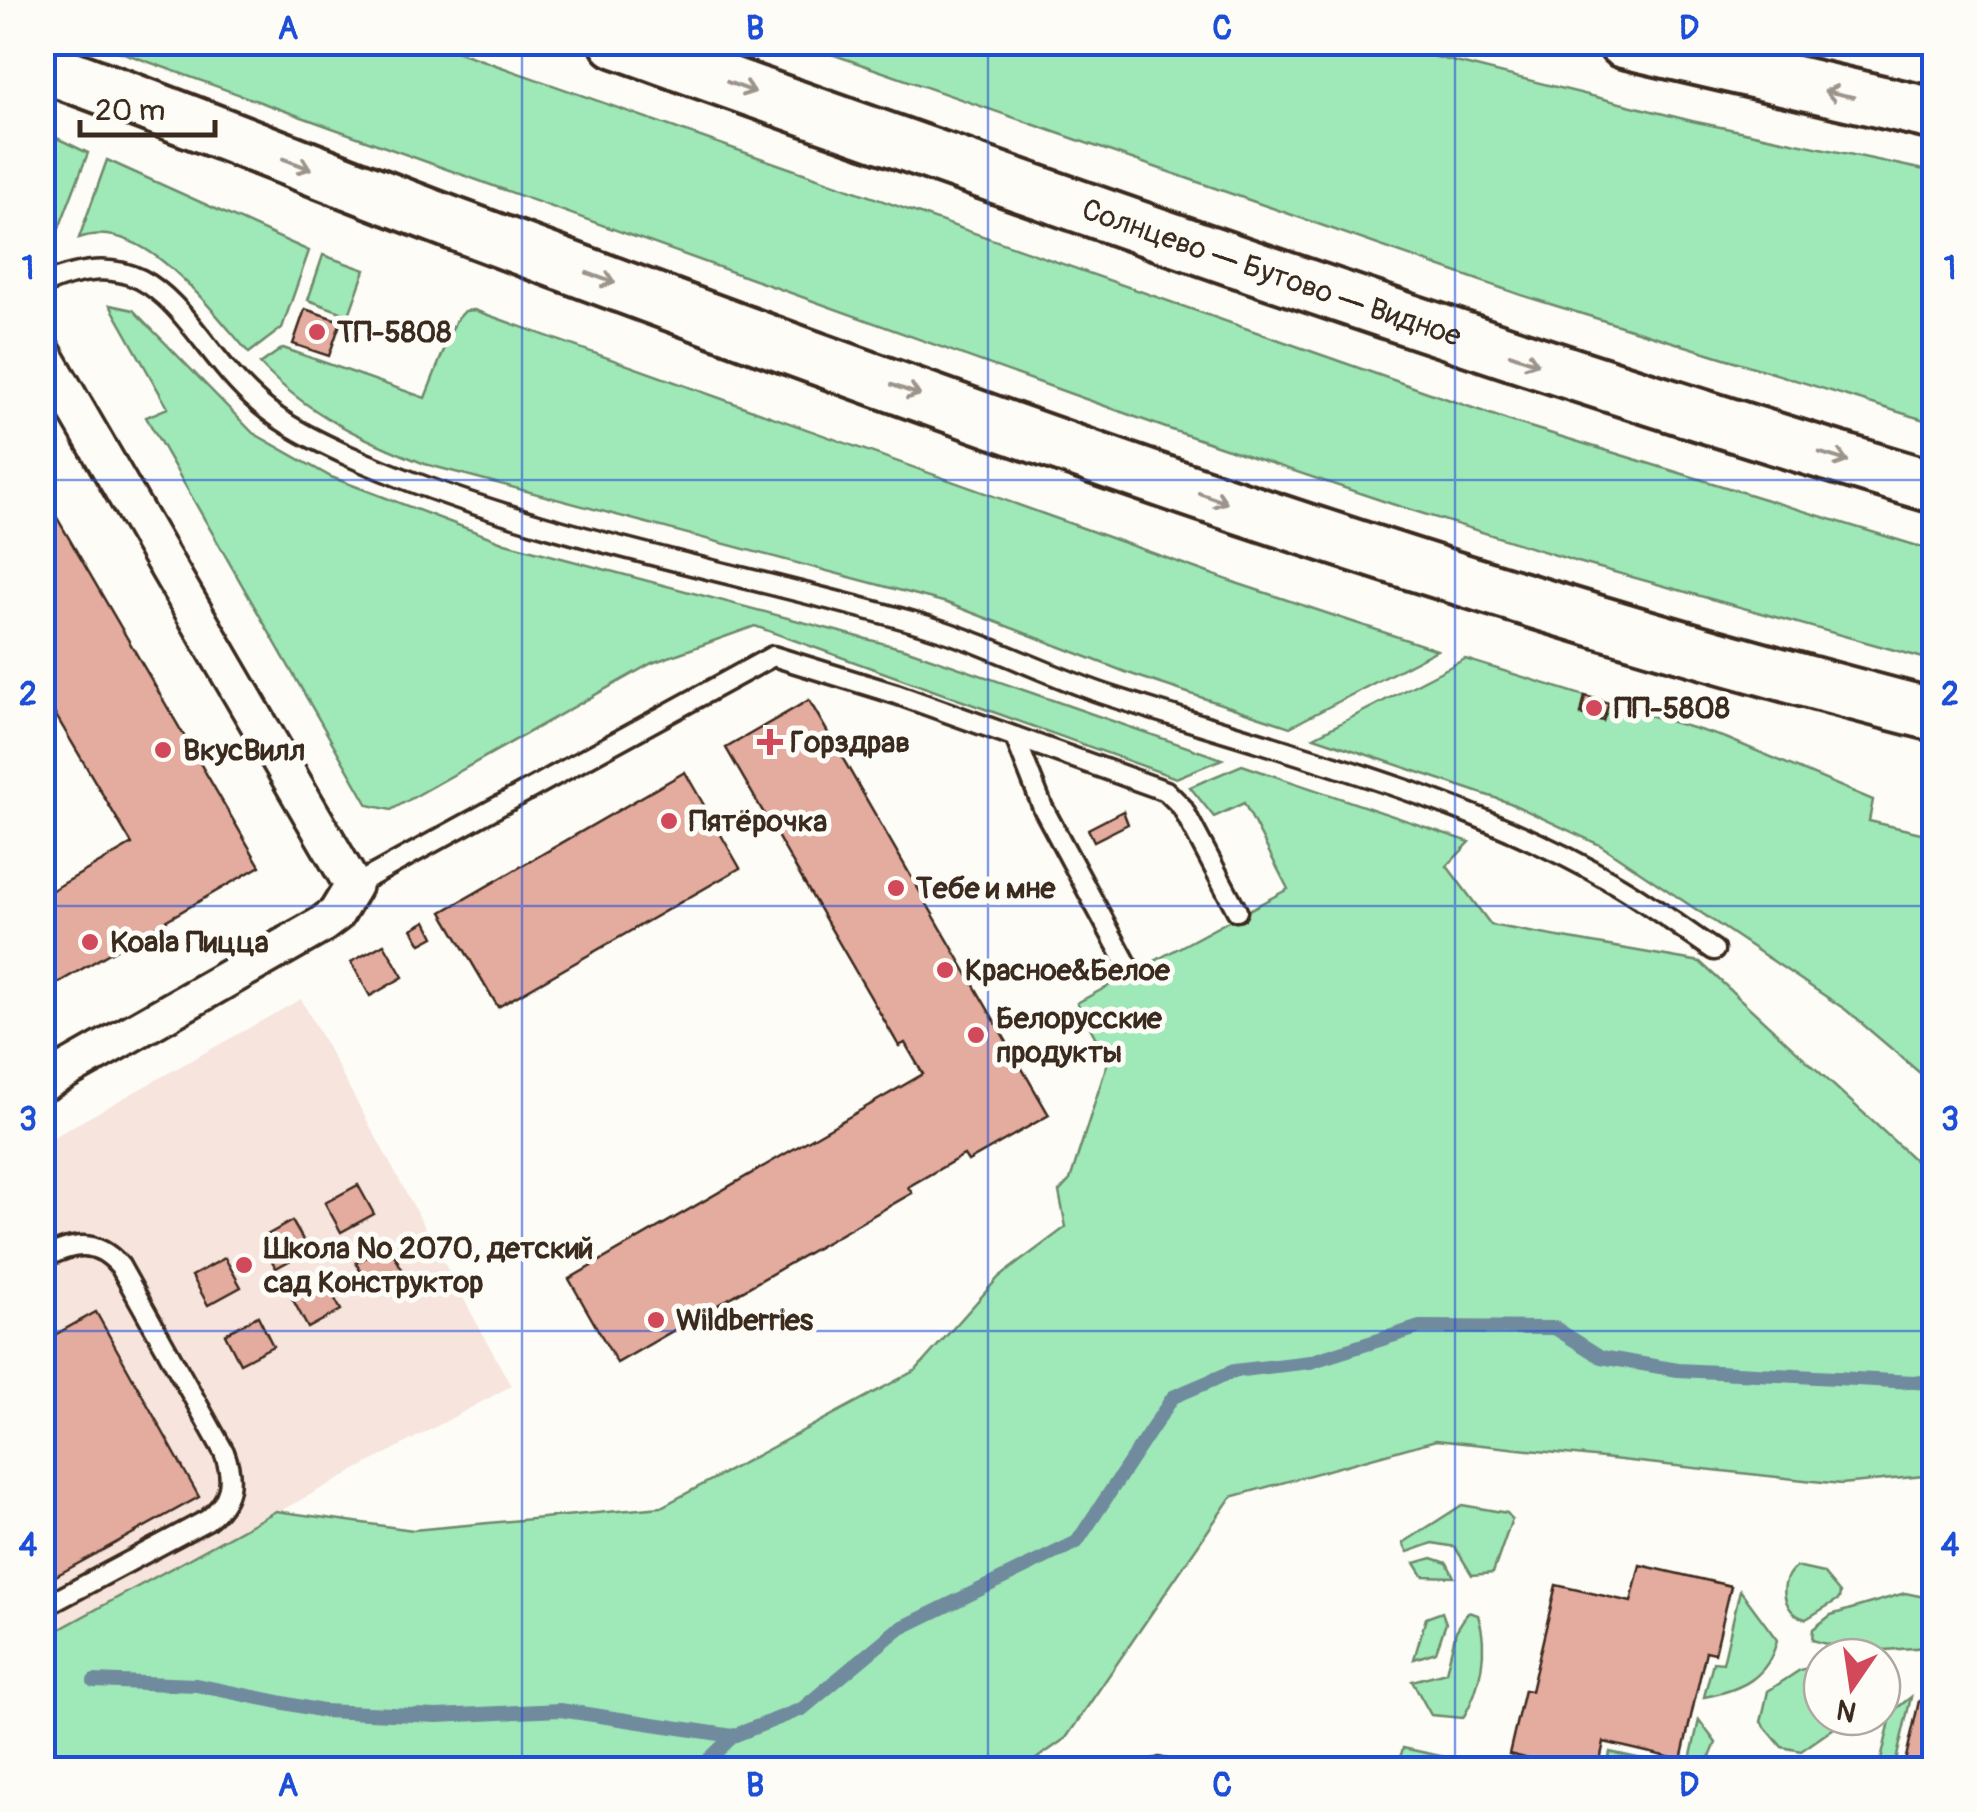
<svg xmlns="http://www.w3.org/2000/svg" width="1977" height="1812" font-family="Pangolin,sans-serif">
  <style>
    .built { fill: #f6e4dd }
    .green { fill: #9fe8b7; stroke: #6d896a; stroke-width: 2.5 }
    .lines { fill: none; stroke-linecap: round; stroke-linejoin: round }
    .stream { stroke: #6f8b9d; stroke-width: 14 }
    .building { fill: #e4ab9f; stroke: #3b2a1e; stroke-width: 2.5 }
    .lane-casing { stroke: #3b2a1e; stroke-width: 25 }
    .street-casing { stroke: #3b2a1e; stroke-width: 42 }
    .secondary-casing { stroke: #3b2a1e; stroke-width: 58 }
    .lane { stroke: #fdfcf7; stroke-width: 18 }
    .street { stroke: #fdfcf7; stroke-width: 35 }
    .secondary { stroke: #fdfcf7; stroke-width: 50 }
    .oneway { stroke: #9c938a }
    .grid { fill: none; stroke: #1d4ed8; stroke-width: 2.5; stroke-opacity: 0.55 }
    .poi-dot { fill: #d1495b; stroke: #fdfcf7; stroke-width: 4 }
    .labels { text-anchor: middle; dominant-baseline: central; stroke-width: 10; stroke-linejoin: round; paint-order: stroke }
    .street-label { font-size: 30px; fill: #3b2a1e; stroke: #fdfcf7 }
    .poi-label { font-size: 30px; font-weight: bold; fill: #3b2a1e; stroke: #fdfcf7; text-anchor: start }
    .neatline { fill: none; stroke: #1d4ed8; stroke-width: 4 }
    .grid-label { font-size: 32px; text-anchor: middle; font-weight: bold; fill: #1d4ed8 }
  </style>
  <rect width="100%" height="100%" fill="#fdfcf7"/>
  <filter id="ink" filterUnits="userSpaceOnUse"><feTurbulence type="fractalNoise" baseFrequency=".01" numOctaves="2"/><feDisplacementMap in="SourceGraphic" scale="20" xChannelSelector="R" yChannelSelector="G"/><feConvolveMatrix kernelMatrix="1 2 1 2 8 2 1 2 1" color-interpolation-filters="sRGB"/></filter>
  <g filter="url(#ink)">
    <polygon class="built" points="301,999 511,1386 43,1639 43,1143"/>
    <g class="green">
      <polygon points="96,43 433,43 1507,420 1934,551 1934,661 1578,562 1392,504 1166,428"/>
      <polygon points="800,43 1380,43 1692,121 1934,172 1934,423 1521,295"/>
      <polygon points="42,131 88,153 56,236 43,242"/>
      <path d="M 107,160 L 309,251 L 282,328 L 249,353 C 210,309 144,215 79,238 Z"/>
      <polygon points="323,255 365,270 349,315 308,300"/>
      <polygon points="110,305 133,310 253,433 331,477 505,543 908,650 1222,759 1176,778 755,626 652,663 391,810 368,805 146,417 168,408"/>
      <path d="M 474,310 L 1239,584 L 1437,650 L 1290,727 L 1128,673 L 947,603 L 425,464 C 362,439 307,414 260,364 L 283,348 L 425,398 L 455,322 L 465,311 Z"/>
      <polygon points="1465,659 1585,696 1581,715 1603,721 1609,703 1726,738 1873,800 1869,821 1934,836 1934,1085 1846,1010 1600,845 1510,803 1314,737"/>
      <polygon points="1242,765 1470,842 1447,866 1491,925 1700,962 1934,1178 1934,1475 1841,1484 1436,1440 1231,1497 1066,1738 1022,1769 43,1769 42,1639 276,1511 413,1530 661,1507 916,1370 999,1277 1066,1227 1059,1192 1070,1180 1108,1061 1077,1003 1288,889 1244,803 1214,817 1190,787"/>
      <polygon points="1462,1505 1507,1513 1512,1519 1493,1573 1472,1575 1455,1547 1433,1543 1408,1552 1403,1543"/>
      <polygon points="1432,1558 1447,1563 1454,1577 1423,1576 1415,1563"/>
      <path d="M 1796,1567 L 1823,1573 L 1840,1593 L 1839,1599 L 1806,1619 C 1782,1614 1777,1580 1796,1567 Z"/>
      <path d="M 1740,1590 L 1777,1640 C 1768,1678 1741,1690 1704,1697 L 1713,1662 L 1723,1663 Z"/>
      <polygon points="1905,1593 1934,1599 1929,1647 1855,1652 1812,1640 1813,1629 1831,1615"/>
      <polygon points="1442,1612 1446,1623 1436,1652 1414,1659 1426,1618"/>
      <path d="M 1468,1612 L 1478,1615 C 1489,1648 1481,1688 1463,1718 L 1431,1715 L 1412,1681 L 1446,1672 L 1456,1631 Z"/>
      <polygon points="1822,1665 1822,1717 1850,1717 1801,1751 1782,1747 1761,1722 1768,1691 1800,1670"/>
      <polygon points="1911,1697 1894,1769 1879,1769 1892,1712"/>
      <polygon points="1699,1720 1716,1743 1705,1769 1606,1769 1610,1752 1688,1769"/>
      <polygon points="1403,1748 1445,1757 1442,1769 1400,1758"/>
    </g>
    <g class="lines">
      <g class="stream">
        <polyline points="94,1681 196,1685 323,1711 437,1716 560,1710 733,1736"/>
        <polyline points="698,1770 733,1736 802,1709 897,1630 1077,1542 1173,1397 1234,1371 1310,1362 1420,1327 1555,1328 1601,1357 1678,1370 1934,1383"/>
      </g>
    </g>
    <g class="building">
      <polygon points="305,309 341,321 329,356 293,344"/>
      <polygon points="42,492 260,866 42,992 42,896 132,844 42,692"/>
      <polygon points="1585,696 1609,703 1603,721 1581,714"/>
      <polygon points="809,700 1049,1115 968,1161 964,1155 908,1187 912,1193 617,1363 569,1279 923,1074 905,1043 899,1046 726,748"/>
      <polygon points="685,772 740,868 498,1007 442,912"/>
      <polygon points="1123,811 1128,824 1094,841 1088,829"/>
      <polygon points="426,921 434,937 421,944 412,929"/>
      <polygon points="384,944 403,977 370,996 351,962"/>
      <polygon points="358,1185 374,1214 341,1232 325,1203"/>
      <polygon points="292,1221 309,1250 276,1268 260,1239"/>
      <polygon points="389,1245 405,1275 372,1292 356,1263"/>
      <polygon points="225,1258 241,1287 208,1305 192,1276"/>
      <polygon points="325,1281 341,1310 308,1328 292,1298"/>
      <polygon points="96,1312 199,1497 43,1583 42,1342"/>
      <polygon points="258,1316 273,1346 240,1363 225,1334"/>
      <polygon points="1640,1565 1731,1586 1715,1653 1706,1651 1681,1760 1604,1742 1598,1770 1574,1770 1509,1754 1524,1690 1531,1691 1556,1585 1631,1602"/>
      <polygon points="1934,1662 1934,1770 1920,1770 1904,1766 1919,1701 1925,1702"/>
      <polygon points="1159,1757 1215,1770 1148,1770 1152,1759"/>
    </g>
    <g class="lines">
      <g class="lane-casing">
        <g id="lane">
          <path d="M 42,285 C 164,231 182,337 260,404 C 285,426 317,441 347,455 C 528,536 724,568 914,622 C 979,640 1040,672 1104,694 C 1271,749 1463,794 1614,883 C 1649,903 1681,928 1714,950"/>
          <polyline points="1015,737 1043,808 1128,966"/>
          <polyline points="353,886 773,656 896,694 1166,791 1182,807 1237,911"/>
          <path d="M 42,1259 C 72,1243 96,1238 120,1266 L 224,1452 C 235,1481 231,1501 207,1520 L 42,1608"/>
        </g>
      </g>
      <g class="street-casing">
        <polyline id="street" points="42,351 353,886 336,914 320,926 42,1084"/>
      </g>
      <g class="secondary-casing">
        <g id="secondary">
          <path id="s1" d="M 616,42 C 1053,198 1490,355 1934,487"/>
          <polyline points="1623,42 1934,114"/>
          <path d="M 42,66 C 184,117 324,175 465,228 C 948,409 1434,588 1934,715"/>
        </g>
      </g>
      <use href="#lane" class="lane"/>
      <use href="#street" class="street"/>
      <use href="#secondary" class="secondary"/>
    </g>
    <defs><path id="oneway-shaft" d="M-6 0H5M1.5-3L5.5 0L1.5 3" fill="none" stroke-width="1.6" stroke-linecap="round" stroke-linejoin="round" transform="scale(2.5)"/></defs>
    <g class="oneway">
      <use href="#oneway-shaft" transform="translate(741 87) rotate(20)"/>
      <use href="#oneway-shaft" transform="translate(1839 94) rotate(-168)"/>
      <use href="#oneway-shaft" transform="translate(297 164) rotate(21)"/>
      <use href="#oneway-shaft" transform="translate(601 278) rotate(20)"/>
      <use href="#oneway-shaft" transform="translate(1524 359) rotate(19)"/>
      <use href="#oneway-shaft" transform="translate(906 390) rotate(20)"/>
      <use href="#oneway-shaft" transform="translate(1834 457) rotate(17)"/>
      <use href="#oneway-shaft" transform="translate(1213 498) rotate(19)"/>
    </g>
  </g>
  <path class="grid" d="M 522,42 L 522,1770M 988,42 L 988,1770M 1455,42 L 1455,1770M 42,480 L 1934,480M 42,906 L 1934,906M 42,1331 L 1934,1331"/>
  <g class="poi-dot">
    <circle cx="317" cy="332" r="10"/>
    <circle cx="1594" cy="708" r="10"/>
    <path d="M765 727h10v10h10v10h-10v10h-10v-10h-10v-10h10z"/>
    <circle cx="163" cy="750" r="10"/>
    <circle cx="669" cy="821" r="10"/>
    <circle cx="896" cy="888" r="10"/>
    <circle cx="90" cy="942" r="10"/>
    <circle cx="945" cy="970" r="10"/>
    <circle cx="976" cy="1035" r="10"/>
    <circle cx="244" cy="1265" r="10"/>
    <circle cx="656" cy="1320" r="10"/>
  </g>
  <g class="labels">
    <g class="street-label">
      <text stroke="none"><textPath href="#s1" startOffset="695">Солнцево — Бутово — Видное</textPath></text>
    </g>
    <g class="poi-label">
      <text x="337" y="332">ТП-5808</text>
      <text x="1614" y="708">ПП-5808</text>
      <text x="790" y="742">Горздрав</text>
      <text x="183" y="750">ВкусВилл</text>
      <text x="689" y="821">Пятёрочка</text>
      <text x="916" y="888">Тебе и мне</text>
      <text x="110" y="942">Koala Пицца</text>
      <text x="965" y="970">Красное&amp;Белое</text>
      <text x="996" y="1018">Белорусские<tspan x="996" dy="34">продукты</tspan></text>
      <text x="264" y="1248">Школа № 2070, детский<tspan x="264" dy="34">сад Конструктор</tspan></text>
      <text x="676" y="1320">Wildberries</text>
    </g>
  </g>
  <rect width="1977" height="1812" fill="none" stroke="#fdfcf7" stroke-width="110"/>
  <g transform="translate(1852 1687) rotate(193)"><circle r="48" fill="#fdfcf7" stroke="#afa8a0" stroke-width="2.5"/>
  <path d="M0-8L18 38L0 25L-18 38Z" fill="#d1495b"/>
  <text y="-15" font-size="28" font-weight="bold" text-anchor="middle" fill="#3b2a1e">N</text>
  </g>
  <path d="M80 120v15h135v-15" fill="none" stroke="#3b2a1e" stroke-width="5"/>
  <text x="95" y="120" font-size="30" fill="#3b2a1e" stroke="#fdfcf7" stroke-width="8" paint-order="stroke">20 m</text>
  <rect x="55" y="55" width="1867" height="1702" class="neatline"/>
  <g class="grid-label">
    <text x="288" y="39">A</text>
    <text x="755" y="39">B</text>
    <text x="1222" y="39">C</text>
    <text x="1689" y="39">D</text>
    <text x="28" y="279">1</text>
    <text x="1950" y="279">1</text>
    <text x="28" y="705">2</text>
    <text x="1950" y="705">2</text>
    <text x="28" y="1130">3</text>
    <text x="1950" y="1130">3</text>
    <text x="28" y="1556">4</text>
    <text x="1950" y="1556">4</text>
    <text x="288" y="1796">A</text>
    <text x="755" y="1796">B</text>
    <text x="1222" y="1796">C</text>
    <text x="1689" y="1796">D</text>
  </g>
</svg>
